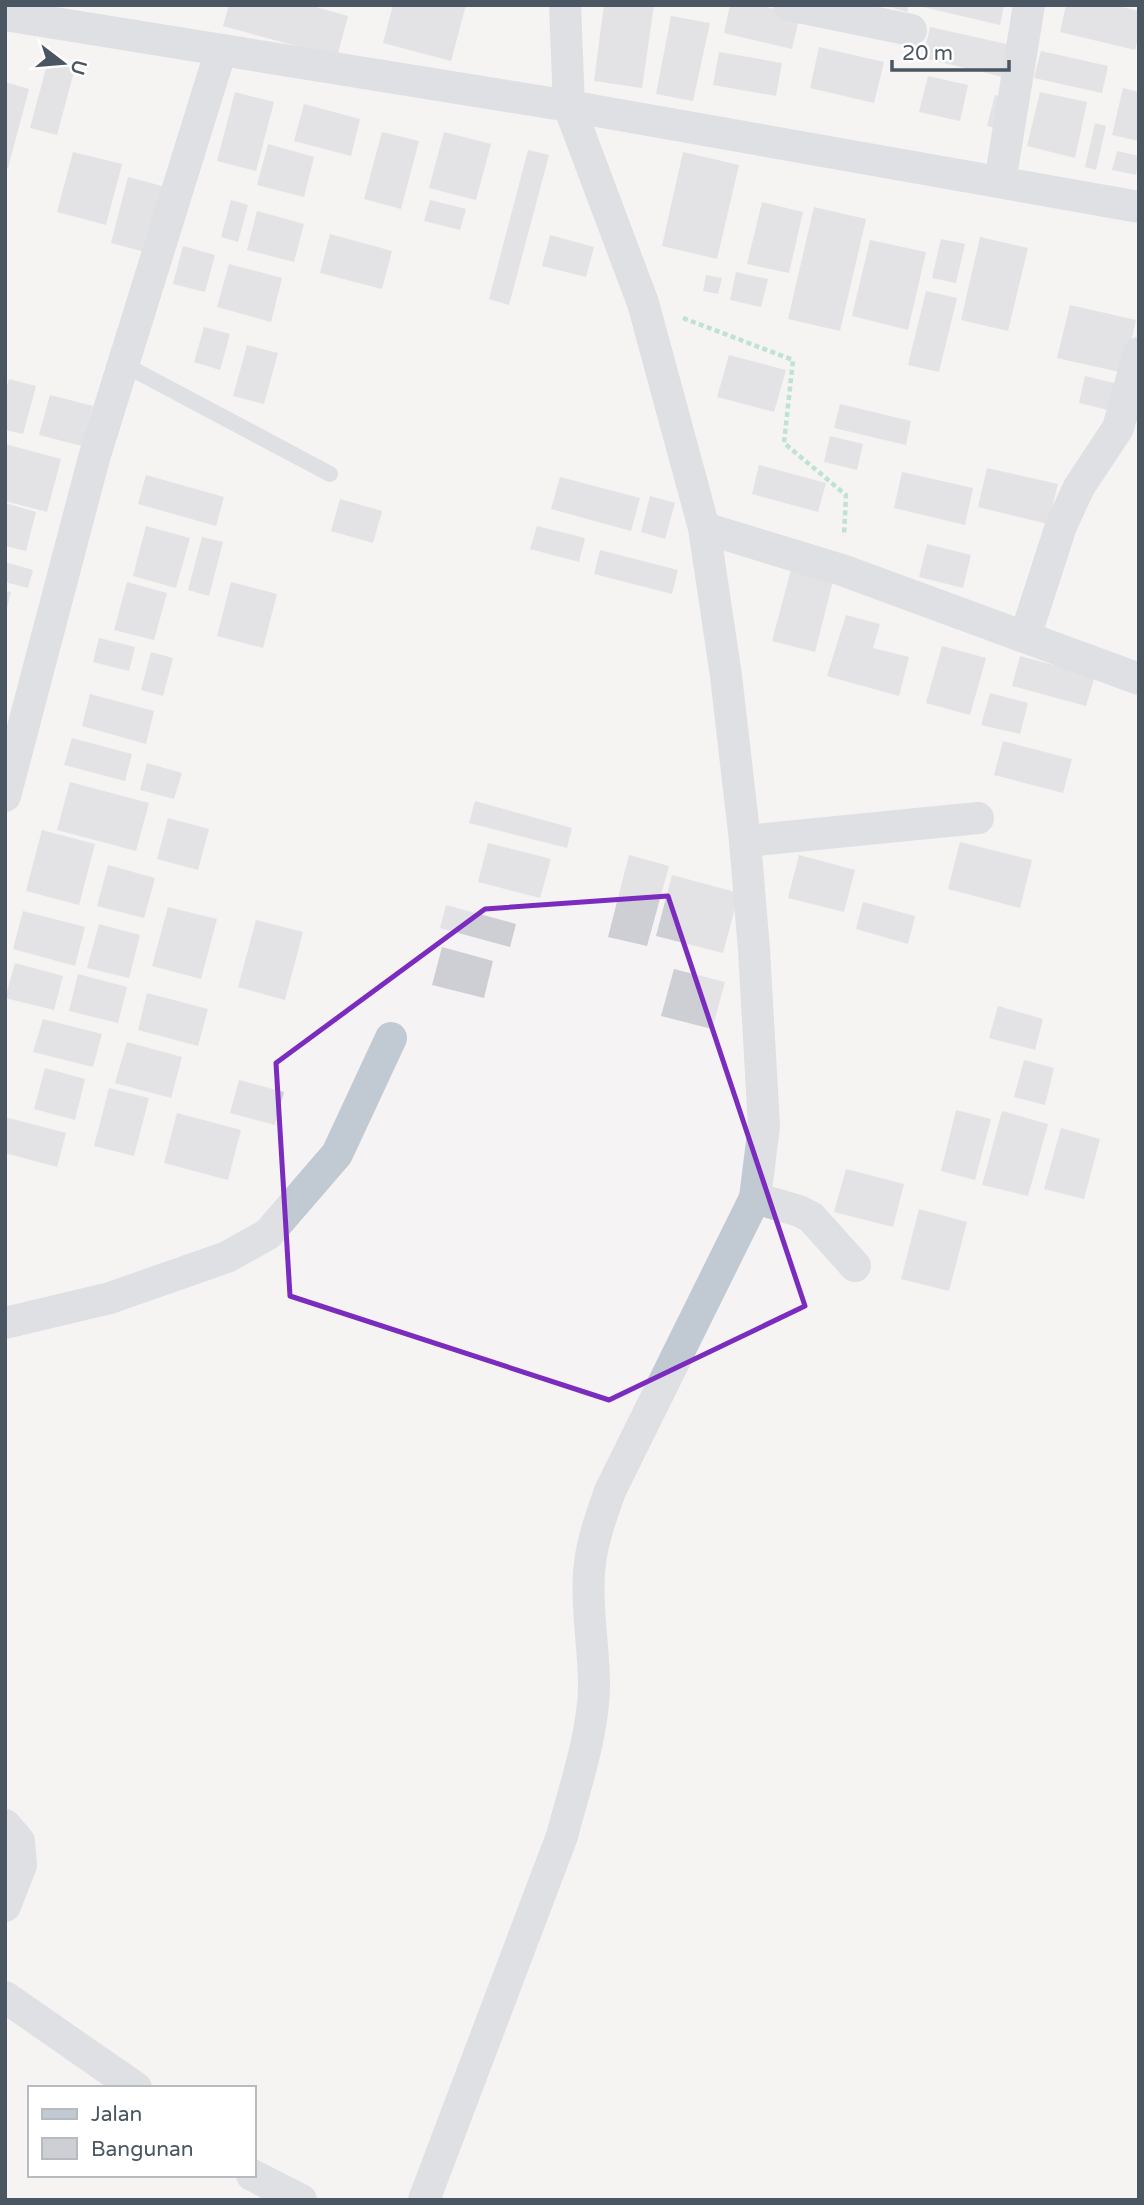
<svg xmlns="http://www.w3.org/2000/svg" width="1144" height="2205" font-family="'Varela Round',sans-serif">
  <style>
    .building { fill: #cdcfd5 }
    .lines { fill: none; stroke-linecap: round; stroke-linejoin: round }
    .path { stroke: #7ad0a6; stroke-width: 4.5; stroke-dasharray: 5 3.5; stroke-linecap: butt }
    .service { stroke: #c1cad2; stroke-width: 16 }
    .minor { stroke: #c1cad2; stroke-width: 32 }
    .marked { fill: none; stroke: #7b2cbf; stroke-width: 5; stroke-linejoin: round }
  </style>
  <rect width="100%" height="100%" fill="#f5f3f3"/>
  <g class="building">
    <polygon points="229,5 309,5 348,16 337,57 223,26"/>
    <polygon points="393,5 466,5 451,61 383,43"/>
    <polygon points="604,5 654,5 642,88 594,81"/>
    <polygon points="730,5 758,5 800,15 792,49 724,33"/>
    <polygon points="882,5 909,5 907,12"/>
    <polygon points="924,5 1004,5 1000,25 923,7"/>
    <polygon points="1066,5 1115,5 1139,11 1139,36 1135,50 1060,32"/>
    <polygon points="671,16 710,23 693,101 656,94"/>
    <polygon points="930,27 1011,45 1003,77 923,58"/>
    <polygon points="819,47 884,62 874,103 810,88"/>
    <polygon points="1041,51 1108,66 1102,93 1034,78"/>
    <polygon points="719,52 782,63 776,96 713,85"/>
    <polygon points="49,57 76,64 57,135 30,128"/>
    <polygon points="928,76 968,85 960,121 919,112"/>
    <polygon points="5,82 29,89 8,168 5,168"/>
    <polygon points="1123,88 1139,92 1139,141 1112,135"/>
    <polygon points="235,92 274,102 256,171 217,161"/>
    <polygon points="1040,92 1087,102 1075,158 1027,146"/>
    <polygon points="995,95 1007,98 1000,129 987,126"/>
    <polygon points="304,104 360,119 351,156 294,141"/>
    <polygon points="1095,123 1106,126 1096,170 1085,167"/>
    <polygon points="382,132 419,141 401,209 364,199"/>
    <polygon points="444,132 491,144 476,200 429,188"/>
    <polygon points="268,144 314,157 304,197 257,185"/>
    <polygon points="528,150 549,155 509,305 489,299"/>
    <polygon points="1117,151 1139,156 1136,175 1112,170"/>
    <polygon points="73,152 122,164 106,225 57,212"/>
    <polygon points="683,152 739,165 717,259 662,246"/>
    <polygon points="128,177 162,186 145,252 111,243"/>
    <polygon points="231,200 248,205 238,242 221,237"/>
    <polygon points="430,200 466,209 460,230 424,221"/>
    <polygon points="762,202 803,212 789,273 747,264"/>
    <polygon points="814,207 866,219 840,331 788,319"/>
    <polygon points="257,211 304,224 294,262 247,250"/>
    <polygon points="330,234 392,251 382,289 320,273"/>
    <polygon points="550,235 594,247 586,277 542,266"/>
    <polygon points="980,237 1028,248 1008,331 961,320"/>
    <polygon points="941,239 965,244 956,283 932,278"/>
    <polygon points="870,240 926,252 908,330 852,316"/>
    <polygon points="183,246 215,255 205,292 173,284"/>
    <polygon points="229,264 282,278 271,322 217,307"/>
    <polygon points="736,272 768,279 761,307 730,300"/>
    <polygon points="706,275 722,278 718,294 703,291"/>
    <polygon points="926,291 957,298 939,372 908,365"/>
    <polygon points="1070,305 1136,320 1124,373 1057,358"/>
    <polygon points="204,327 230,334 220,370 194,362"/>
    <polygon points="247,345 278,353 264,404 233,396"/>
    <polygon points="729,355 786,370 774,412 717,397"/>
    <polygon points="1085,376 1126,386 1120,413 1079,403"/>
    <polygon points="9,379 36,386 23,434 5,430 5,393"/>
    <polygon points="50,395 93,406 82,446 39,435"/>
    <polygon points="840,404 911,421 906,445 834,428"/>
    <polygon points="830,436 863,444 857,470 824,462"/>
    <polygon points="5,444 61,459 47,512 5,501"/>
    <polygon points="759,465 826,483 818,512 752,494"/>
    <polygon points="987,468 1058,484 1048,524 978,507"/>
    <polygon points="902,472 973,488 965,525 894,508"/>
    <polygon points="146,475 224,497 216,526 138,504"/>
    <polygon points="560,477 640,498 631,531 551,509"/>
    <polygon points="650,496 675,503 665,539 641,532"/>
    <polygon points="340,499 382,511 373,543 331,531"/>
    <polygon points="5,503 36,512 26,551 5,546"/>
    <polygon points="146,526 190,538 176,588 133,576"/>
    <polygon points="537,526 585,538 579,562 530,549"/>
    <polygon points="202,537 223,542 209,596 188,590"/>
    <polygon points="927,544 971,555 963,588 919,577"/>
    <polygon points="600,550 678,570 672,594 594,574"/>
    <polygon points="5,562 33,570 28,588 5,582"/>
    <polygon points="793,562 835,573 815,652 772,641"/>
    <polygon points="127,582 167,593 154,640 114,630"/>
    <polygon points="231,582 277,594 263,648 217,636"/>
    <polygon points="5,591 11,592 6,612 5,612"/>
    <polygon points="846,615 880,624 873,648 909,657 899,696 827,676"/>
    <polygon points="99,638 135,647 129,671 93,662"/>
    <polygon points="942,646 986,658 970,715 926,703"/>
    <polygon points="151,652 173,658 163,696 141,690"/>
    <polygon points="1020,656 1095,676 1086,706 1012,686"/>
    <polygon points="990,693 1028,703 1020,734 981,725"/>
    <polygon points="90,694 154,711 146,744 82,726"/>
    <polygon points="72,738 132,754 125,781 64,765"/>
    <polygon points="1003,741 1072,759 1063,793 994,775"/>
    <polygon points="147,763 182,773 174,799 140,790"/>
    <polygon points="70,782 149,803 136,851 57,830"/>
    <polygon points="475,801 572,828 567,848 469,823"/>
    <polygon points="168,818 209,829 198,870 157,859"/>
    <polygon points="42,830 95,844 79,905 26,891"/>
    <polygon points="960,842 1032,860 1020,908 948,889"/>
    <polygon points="488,843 551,859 540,898 478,882"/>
    <polygon points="629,855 669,866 647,946 608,937"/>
    <polygon points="799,855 855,870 844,912 788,898"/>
    <polygon points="108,865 155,878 144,918 97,906"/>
    <polygon points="672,875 739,893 723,953 656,936"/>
    <polygon points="863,902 915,916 908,944 856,929"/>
    <polygon points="446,905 516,924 510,947 440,928"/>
    <polygon points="168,907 217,919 201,979 152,966"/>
    <polygon points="23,911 85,927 75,966 13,949"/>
    <polygon points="256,920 303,932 285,1000 238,987"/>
    <polygon points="99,924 140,935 129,978 87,968"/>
    <polygon points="442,947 493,961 484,998 432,985"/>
    <polygon points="15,963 63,976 54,1010 5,998"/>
    <polygon points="674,969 725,982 712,1029 661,1016"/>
    <polygon points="78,974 127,987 118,1023 69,1011"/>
    <polygon points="147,993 208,1009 198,1046 138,1030"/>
    <polygon points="998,1006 1043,1019 1035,1050 989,1038"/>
    <polygon points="43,1019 102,1034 93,1067 33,1052"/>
    <polygon points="127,1042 182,1057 171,1098 115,1083"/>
    <polygon points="1024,1060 1054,1068 1045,1105 1014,1097"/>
    <polygon points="45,1068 85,1079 75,1120 34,1109"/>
    <polygon points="239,1080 284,1092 275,1125 230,1113"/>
    <polygon points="109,1088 149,1098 134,1156 94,1146"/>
    <polygon points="956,1110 991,1119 975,1180 941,1171"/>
    <polygon points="1002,1111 1048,1124 1028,1196 982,1185"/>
    <polygon points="177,1113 241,1130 228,1180 164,1163"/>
    <polygon points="5,1117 66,1133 57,1167 5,1153"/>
    <polygon points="1061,1128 1100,1139 1084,1199 1044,1189"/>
    <polygon points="846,1169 904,1184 893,1227 834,1212"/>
    <polygon points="919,1209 967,1222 949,1291 901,1279"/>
  </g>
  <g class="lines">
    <polyline class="path" points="683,318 793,360 784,443 846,495 844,536"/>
    <polyline class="service" points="123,364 330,474"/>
    <g class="minor">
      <polyline points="789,5 911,30"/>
      <polyline points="5,15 569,106 1139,207"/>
      <polyline points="1000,182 1029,5"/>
      <polyline points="704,528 842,570 1139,679"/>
      <polyline points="1025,637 1061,526 1079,487 1118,428 1139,353"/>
      <polyline points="5,796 94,458 221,50"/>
      <polyline points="745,841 978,818"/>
      <polyline points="755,1198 799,1211 811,1217 855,1266"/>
      <polyline points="5,1323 110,1298 227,1257 268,1234 337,1154 391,1038"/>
      <polyline points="5,1825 19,1841 21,1865 5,1906"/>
      <polyline points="5,1997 136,2088"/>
      <polyline points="252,2175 301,2200"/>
      <path d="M 424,2200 L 562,1836 C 574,1790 594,1732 594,1685 C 594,1647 585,1600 590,1563 C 593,1538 602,1514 610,1491 L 755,1198 L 764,1126 L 754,950 L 745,841 L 726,676 L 704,528 L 643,303 L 569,106 L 565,5"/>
    </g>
  </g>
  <path d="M0 0H1144V2205H0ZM 668,896 L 805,1306 L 609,1400 L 290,1296 L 276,1063 L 485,909 Z" fill="#f5f3f3" fill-opacity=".55" fill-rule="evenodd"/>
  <path class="marked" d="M 668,896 L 805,1306 L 609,1400 L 290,1296 L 276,1063 L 485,909 Z"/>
  <rect width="1144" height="2205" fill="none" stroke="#4a5661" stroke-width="14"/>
  <rect x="28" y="2086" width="228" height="91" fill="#ffffff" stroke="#b7bbc0" stroke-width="2"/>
  <rect x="42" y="2109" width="35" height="10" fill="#c1cad2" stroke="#b7bbc0" stroke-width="2"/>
  <text x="91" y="2121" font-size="21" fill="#4a5661">Jalan</text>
  <rect x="42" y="2138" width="35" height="21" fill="#cdcfd5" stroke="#b7bbc0" stroke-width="2"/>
  <text x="91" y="2156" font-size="21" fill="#4a5661">Bangunan</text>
  <g transform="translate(63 63) rotate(106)" stroke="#ffffff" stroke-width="5" paint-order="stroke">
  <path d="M0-5L12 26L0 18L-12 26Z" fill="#4a5661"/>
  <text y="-10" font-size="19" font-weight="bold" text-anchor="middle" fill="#4a5661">U</text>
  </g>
  <path d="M892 60v10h117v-10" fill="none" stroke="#4a5661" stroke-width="3.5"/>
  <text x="902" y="60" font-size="21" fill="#4a5661" stroke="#ffffff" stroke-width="5" paint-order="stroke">20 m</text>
</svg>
